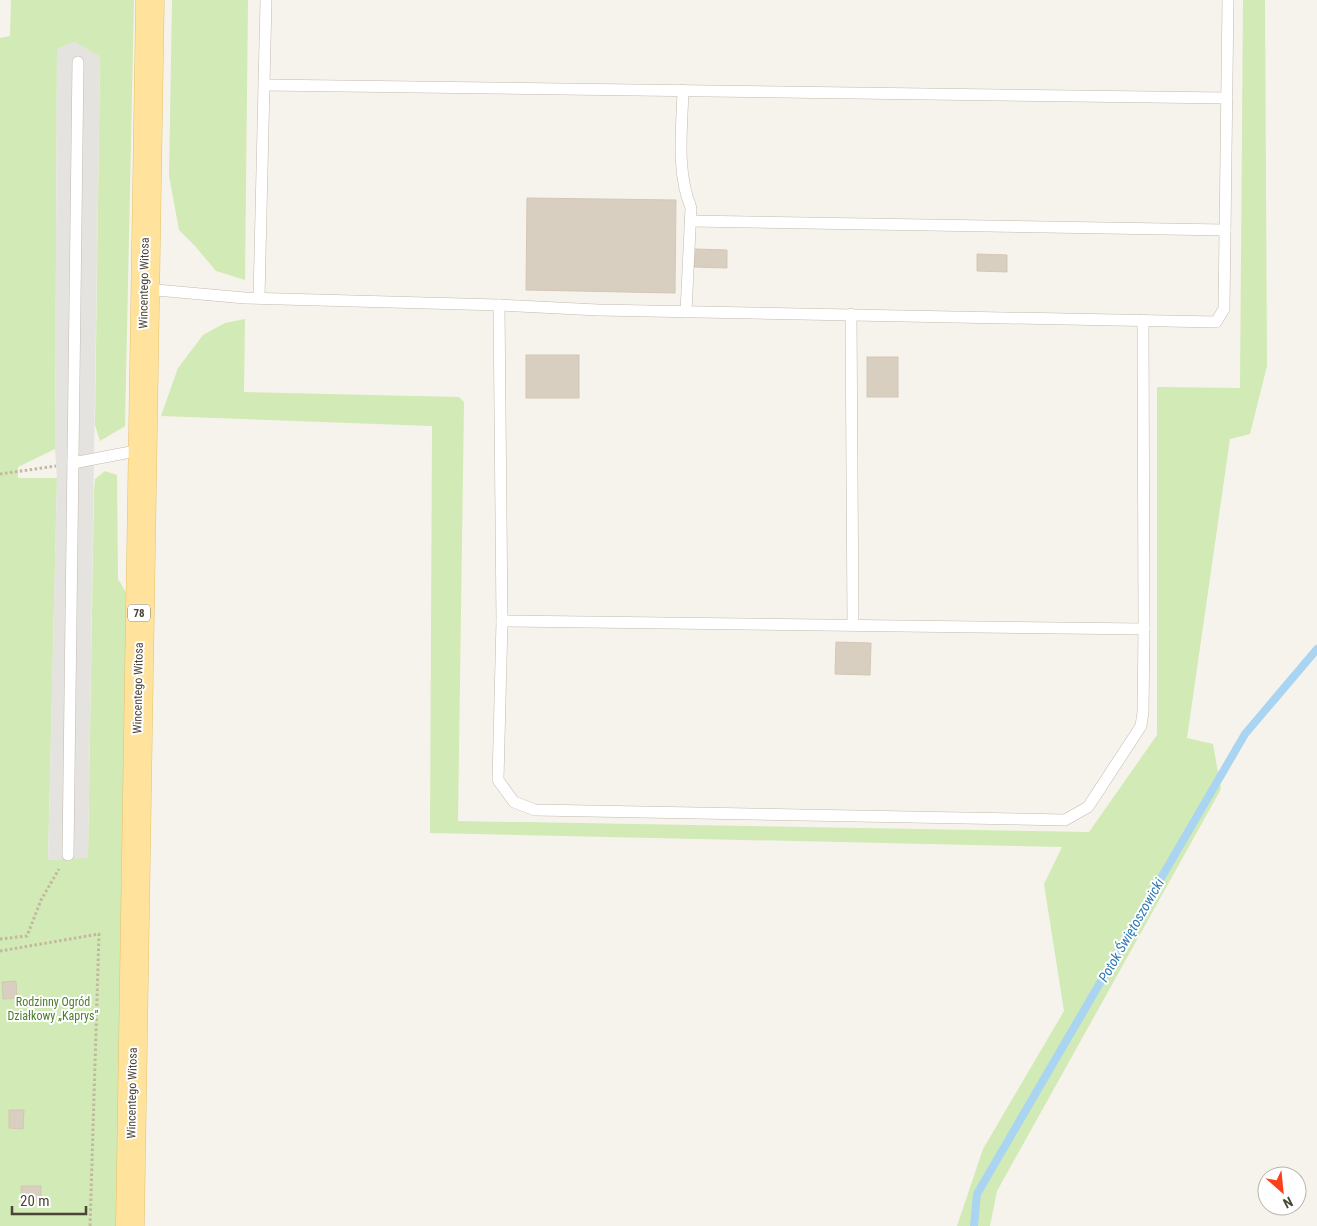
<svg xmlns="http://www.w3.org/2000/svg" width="1317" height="1226" font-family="'Roboto Condensed',sans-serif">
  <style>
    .green { fill: #d2eab5 }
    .parking { fill: #e5e3e0 }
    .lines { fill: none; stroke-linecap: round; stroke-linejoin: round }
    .stream { stroke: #a9d4f2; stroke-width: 8 }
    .building { fill: #d8cfc1; stroke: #d3c7b4 }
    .lane-casing { stroke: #c2bbae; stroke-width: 12 }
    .primary-casing { stroke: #e6c16a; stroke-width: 29 }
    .path { stroke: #c4b79f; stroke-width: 3; stroke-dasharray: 2.5 2.5; stroke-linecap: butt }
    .lane { stroke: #fff; stroke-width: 11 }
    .primary { stroke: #ffe39c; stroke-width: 28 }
    .labels { text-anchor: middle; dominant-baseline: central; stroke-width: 4; stroke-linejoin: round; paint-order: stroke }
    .shield { fill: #fff; stroke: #817c74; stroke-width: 1 }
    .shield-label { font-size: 11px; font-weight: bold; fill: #4b4439 }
    .street-label { font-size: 12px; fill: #4b4439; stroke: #fff }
    .park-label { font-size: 12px; fill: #4a7f2a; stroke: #fff }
    .water-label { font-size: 14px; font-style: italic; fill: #2e7ab2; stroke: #fff }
  </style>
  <rect width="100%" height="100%" fill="#f6f3ec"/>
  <g class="green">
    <polygon points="11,0 134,0 125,426 100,441 95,425 100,57 75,42 57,49 55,449 18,467 18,478 57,478 48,860 88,857 94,490 95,479 105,471 117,475 118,579 127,594 117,1226 0,1226 0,38 10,36"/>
    <polygon points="172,0 248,0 245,280 216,271 195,246 179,230 169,176"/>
    <polygon points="1243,0 1265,0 1267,366 1250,434 1230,439 1187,738 1213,744 1221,789 997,1191 990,1226 957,1226 983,1149 1064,1011 1044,884 1062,847 430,833 432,426 161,416 178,368 203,335 225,323 245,319 244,392 459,397 464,402 458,821 1089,832 1157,735 1157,387 1240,388"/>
  </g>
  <polygon class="parking" points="75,42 100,57 88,858 48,860 57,478 55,449 57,49"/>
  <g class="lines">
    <polyline class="stream" points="974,1226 977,1194 1245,734 1317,649"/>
  </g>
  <g class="building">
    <polygon points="527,198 676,200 675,293 526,290"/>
    <polygon points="694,249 727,250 727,268 694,267"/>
    <polygon points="977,254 1007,255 1007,272 977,271"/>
    <rect x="526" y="355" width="53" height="43"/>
    <rect x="867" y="357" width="31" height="40"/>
    <polygon points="836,642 871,643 870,675 835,674"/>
    <polygon points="16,981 17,998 3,999 2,982"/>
    <polygon points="9,1110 24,1110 23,1129 9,1128"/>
    <rect x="21" y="1186" width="20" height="15"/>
  </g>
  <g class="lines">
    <g class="lane-casing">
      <g id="lane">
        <polyline points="265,85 1227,98"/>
        <path d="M 683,90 C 682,129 676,171 691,208 L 686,312"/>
        <polyline points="691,221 1225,230"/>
        <polyline points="145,289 245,298 499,305 598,310 1216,322 1224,309 1228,0"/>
        <polyline points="259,298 266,0"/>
        <polyline points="499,305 502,621 498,780 514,802 535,810 1065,820 1088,807 1141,726 1143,712 1144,629 1143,320"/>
        <polyline points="851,314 853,625"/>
        <polyline points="73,463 141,450"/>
        <polyline points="502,621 1144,629"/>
        <polyline points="68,855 78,62"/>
      </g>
    </g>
    <g class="primary-casing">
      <polyline id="primary" points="130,1226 150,0"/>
    </g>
    <g class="path">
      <polyline points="0,474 56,466"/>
      <polyline points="0,939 27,936 41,900 59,869"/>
      <polyline points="0,951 99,934 90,1226"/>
    </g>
    <use href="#lane" class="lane"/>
    <use href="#primary" class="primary"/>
  </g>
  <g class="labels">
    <rect class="shield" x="128" y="604.5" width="22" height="17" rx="4"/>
    <g class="shield-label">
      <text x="139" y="613">78</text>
    </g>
    <g class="street-label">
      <text transform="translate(144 283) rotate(-89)">Wincentego Witosa</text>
      <text transform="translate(138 688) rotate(-89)">Wincentego Witosa</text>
      <text transform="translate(132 1093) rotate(-89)">Wincentego Witosa</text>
    </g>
    <g class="park-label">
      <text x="53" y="1002">Rodzinny Ogród<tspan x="53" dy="14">Działkowy „Kaprys”</tspan></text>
    </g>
    <g class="water-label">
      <text transform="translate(1131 930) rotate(-60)">Potok Świętoszowicki</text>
    </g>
  </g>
  <g transform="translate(1282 1191) rotate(153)"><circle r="24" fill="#ffffff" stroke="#b7b4b0"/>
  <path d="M0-4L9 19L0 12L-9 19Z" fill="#fc3f1d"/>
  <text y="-8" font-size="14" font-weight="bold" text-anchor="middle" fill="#4b4439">N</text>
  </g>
  <path d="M12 1206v8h74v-8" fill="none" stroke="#4b4439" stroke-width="2.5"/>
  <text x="20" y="1206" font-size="15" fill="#4b4439" stroke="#ffffff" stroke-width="4" paint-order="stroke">20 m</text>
</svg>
